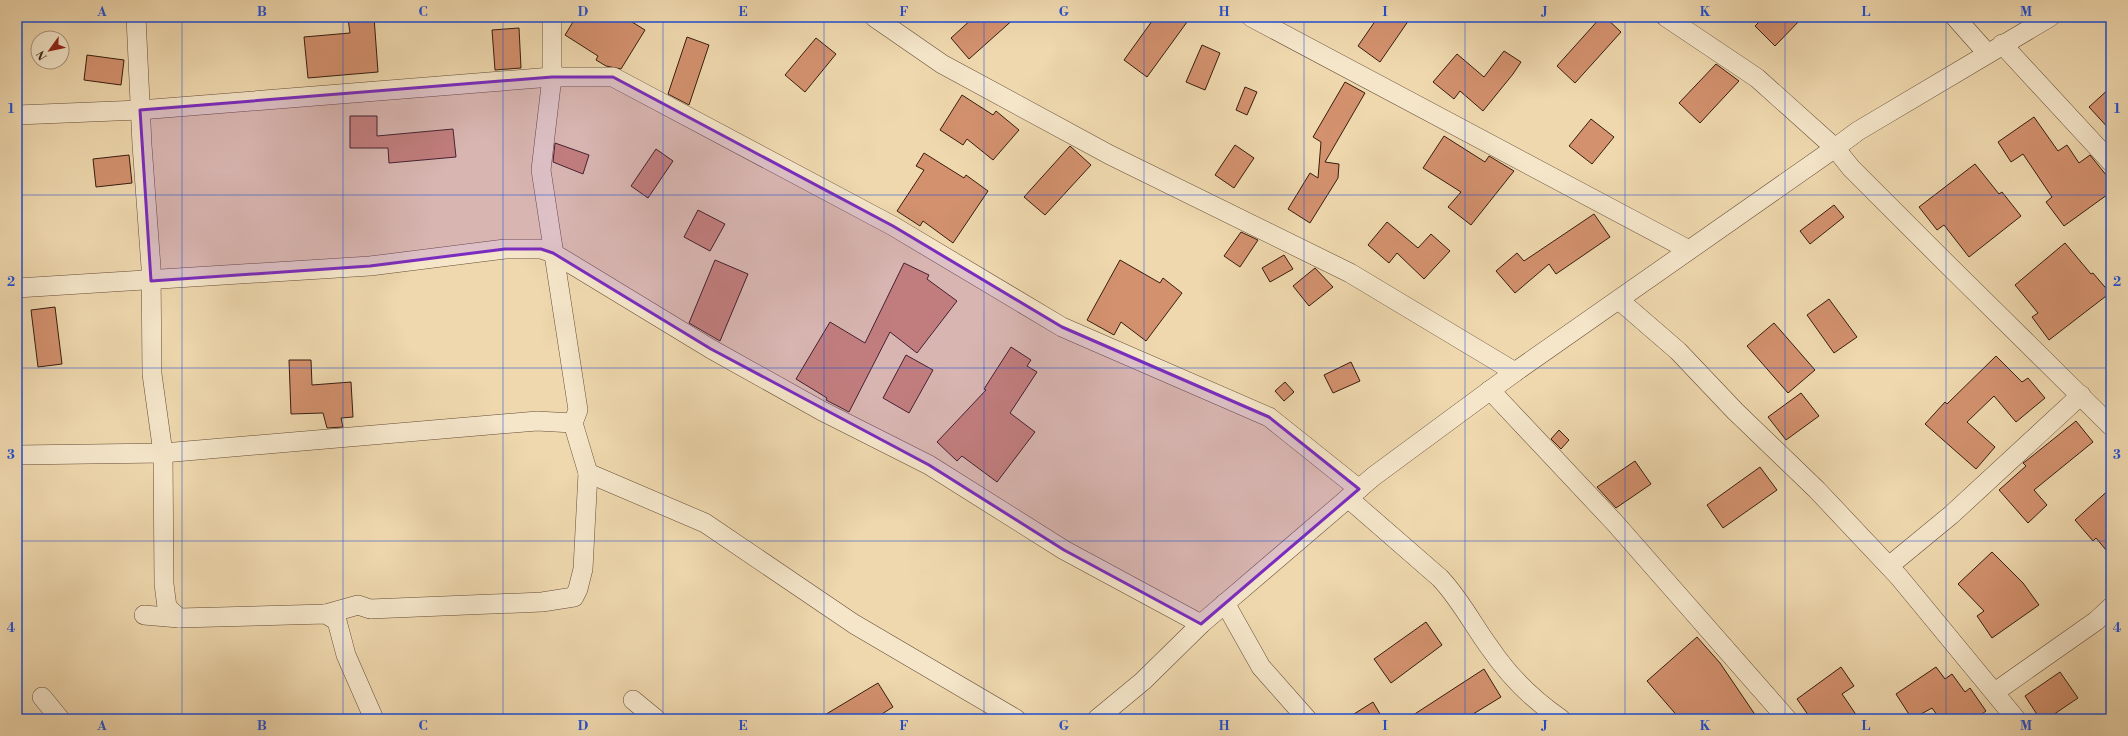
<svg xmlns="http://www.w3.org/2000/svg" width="2128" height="736" font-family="'Libre Bodoni',serif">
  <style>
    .building { fill: #d3916e; stroke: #371d0f }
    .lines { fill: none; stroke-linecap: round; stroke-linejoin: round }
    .street-casing { stroke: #654c37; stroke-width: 20 }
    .street { stroke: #f5e6ca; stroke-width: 19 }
    .marked { fill: #7b2cbf; fill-opacity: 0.2; stroke: #7b2cbf; stroke-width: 3; stroke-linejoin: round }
    .grid { fill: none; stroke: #1d4ed8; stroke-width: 1; stroke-opacity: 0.55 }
    .neatline { fill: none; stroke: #1d4ed8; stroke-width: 1.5 }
    .grid-label { font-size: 13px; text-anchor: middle; font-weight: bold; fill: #1d4ed8 }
  </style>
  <rect width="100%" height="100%" fill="#efd8ae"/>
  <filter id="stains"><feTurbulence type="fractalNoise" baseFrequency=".005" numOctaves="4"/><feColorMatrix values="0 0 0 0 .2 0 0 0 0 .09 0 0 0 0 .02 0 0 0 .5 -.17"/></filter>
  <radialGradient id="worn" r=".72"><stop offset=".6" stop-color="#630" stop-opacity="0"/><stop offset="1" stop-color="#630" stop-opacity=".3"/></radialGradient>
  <g class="building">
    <polygon points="374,17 378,72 308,78 304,37 350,33 348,19"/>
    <polygon points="576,17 624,17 645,30 621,69 606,66 596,60 598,56 565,35"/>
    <polygon points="974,17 1016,17 969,59 951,38"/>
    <polygon points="1155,17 1180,17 1187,22 1147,77 1124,60"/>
    <polygon points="1378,17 1411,17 1380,62 1358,46"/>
    <polygon points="1601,17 1605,17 1621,32 1575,83 1557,66"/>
    <polygon points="1764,17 1803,17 1775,46 1755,26"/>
    <polygon points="519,28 521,68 495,70 492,30"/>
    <polygon points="687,37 709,45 689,105 668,94"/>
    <polygon points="816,38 836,54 805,92 785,75"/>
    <polygon points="1202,45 1220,53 1205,90 1186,82"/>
    <polygon points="1504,51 1521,62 1513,74 1483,111 1460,91 1454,99 1433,82 1457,54 1484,77"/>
    <polygon points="87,55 124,60 121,85 84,80"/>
    <polygon points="1716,64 1739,81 1700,123 1679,103"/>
    <polygon points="1345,82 1365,93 1325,162 1339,164 1338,178 1310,223 1288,209 1310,173 1318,178 1321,142 1313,137"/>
    <polygon points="1245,87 1257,92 1247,115 1236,110"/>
    <polygon points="2111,87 2111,131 2089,107"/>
    <polygon points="962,95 993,115 996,111 1019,130 993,160 967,139 963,145 940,130"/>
    <polygon points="350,116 377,116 377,136 453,129 456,157 389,163 388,148 350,148"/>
    <polygon points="2034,117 2058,151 2067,145 2079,163 2090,155 2111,181 2111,192 2064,226 2046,202 2052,197 2023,154 2011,162 1998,142"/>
    <polygon points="1591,119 1614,137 1592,164 1569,146"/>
    <polygon points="1444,136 1485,162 1489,156 1514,171 1471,225 1448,207 1461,192 1423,168"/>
    <polygon points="555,143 589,155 583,174 553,162"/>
    <polygon points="1235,145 1254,158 1234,188 1215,175"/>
    <polygon points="1070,146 1091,165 1045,215 1024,197"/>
    <polygon points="656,149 673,161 648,198 631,186"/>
    <polygon points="924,153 964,178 966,175 988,191 953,243 923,221 920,226 897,211 924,170 916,166"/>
    <polygon points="129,155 132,183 96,187 93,159"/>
    <polygon points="1975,164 1999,194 2002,192 2021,216 1969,257 1944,225 1937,230 1919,207"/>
    <polygon points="1834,205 1844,217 1810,244 1800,231"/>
    <polygon points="698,210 725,224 710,251 684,237"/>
    <polygon points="1594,214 1610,237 1556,274 1549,264 1515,293 1496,271 1517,253 1524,261"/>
    <polygon points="1387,222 1418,248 1431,234 1450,251 1424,279 1397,253 1389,263 1368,245"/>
    <polygon points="1241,232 1258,240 1240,267 1224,256"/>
    <polygon points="2065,243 2091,274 2093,273 2110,293 2049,340 2032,317 2038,313 2015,285"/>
    <polygon points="1284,255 1293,269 1270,282 1262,268"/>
    <polygon points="715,260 748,274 720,341 689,323"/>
    <polygon points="1120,260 1160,283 1163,278 1182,293 1146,341 1121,322 1114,335 1087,320"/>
    <polygon points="904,263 929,275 927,279 957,301 917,353 890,332 849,412 826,400 827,398 796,379 830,322 865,343"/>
    <polygon points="1315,268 1333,287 1309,306 1293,286"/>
    <polygon points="1829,299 1857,337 1834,353 1807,315"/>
    <polygon points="55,307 62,364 38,367 31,310"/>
    <polygon points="1774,323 1815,370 1788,393 1747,346"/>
    <polygon points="1011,347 1031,360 1027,366 1037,372 1010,413 1035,432 997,482 962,456 957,461 937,442 986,390 984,389"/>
    <polygon points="906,355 933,370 909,413 883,398"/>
    <polygon points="1996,356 2022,382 2028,378 2045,398 2016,422 1994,396 1967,422 1995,447 1976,469 1925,424 1945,402 1947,404"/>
    <polygon points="289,360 311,360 312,385 351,382 353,417 341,418 343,427 327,428 323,413 291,414"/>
    <polygon points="1351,362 1360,381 1333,393 1324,375"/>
    <polygon points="1285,382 1294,392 1284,401 1275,391"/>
    <polygon points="1801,393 1819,416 1786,440 1768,417"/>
    <polygon points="2076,421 2093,442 2034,490 2047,505 2028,523 1999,490 2026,466 2023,463 2026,461"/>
    <polygon points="1559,430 1569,440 1561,449 1551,439"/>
    <polygon points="1635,461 1651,484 1616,508 1597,487"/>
    <polygon points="1760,467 1777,490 1723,528 1707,505"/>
    <polygon points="2111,488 2111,556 2096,538 2093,541 2075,520"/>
    <polygon points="1992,552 2023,583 2039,605 1992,638 1977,616 1984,611 1958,584"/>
    <polygon points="1426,622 1442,645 1391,683 1374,659"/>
    <polygon points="1697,637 1720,663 1758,719 1680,719 1647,681"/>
    <polygon points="1841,667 1854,686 1842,694 1859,719 1811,719 1797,699"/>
    <polygon points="1936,667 1945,679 1952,674 1965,692 1970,688 1986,711 1975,719 1940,719 1932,708 1912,719 1896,694"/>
    <polygon points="1484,669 1501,697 1465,719 1407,719"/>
    <polygon points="2060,672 2078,698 2047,719 2040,719 2025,696"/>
    <polygon points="878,683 893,707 874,719 818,719"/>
    <polygon points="1373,702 1383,719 1346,719"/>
  </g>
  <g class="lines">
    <g class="street-casing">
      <g id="street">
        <polyline points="136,17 142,145 151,267 152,374 163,453 164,584 167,607 179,618 326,614 337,621 346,655 374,719"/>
        <polyline points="874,17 942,64 1110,155 1350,273 1515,372"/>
        <polyline points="1251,17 1689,250"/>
        <polyline points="1666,17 1757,78 1835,148 1858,131 2050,17"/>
        <polyline points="1955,17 1987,53"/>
        <polyline points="2002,44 2111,162"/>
        <polyline points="17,115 140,110 552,77 613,77 893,226 1062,327 1269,417 1359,489"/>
        <polyline points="17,288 370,266 505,249 541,249 553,253 711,349 822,411 929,465 1064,550 1201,624"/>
        <polyline points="1619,300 1678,351 1735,411 1817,490 1899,577 2016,719"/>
        <polyline points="1490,390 1615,523 1787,719"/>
        <polyline points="17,455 163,453 537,421 573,423"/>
        <polyline points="588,473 705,523 854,624 1016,719"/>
        <path d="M 1348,498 L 1440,578 C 1460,599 1473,625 1490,648 C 1509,676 1533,700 1561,719"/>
        <polyline points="1889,566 1951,515 2081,395"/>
        <polyline points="1225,603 1261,667 1307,719"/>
        <polyline points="326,614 358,605 370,609 542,602 574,597 578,589 583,569 588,473 573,423 578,410 541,170 552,77 552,17"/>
        <polyline points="144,615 179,618"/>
        <polyline points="1995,692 2096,621 2111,607"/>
        <polyline points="42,697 60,719"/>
        <polyline points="633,700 656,719"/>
        <polyline points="1097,719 1143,681 1201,624 1374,476 1515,372 1835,148 1851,168 1945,262 2111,426"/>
      </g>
    </g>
    <use href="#street" class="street"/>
  </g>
  <path class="marked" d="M 552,77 L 613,77 L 893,226 L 1062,327 L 1269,417 L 1359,489 L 1201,624 L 1064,550 L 929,465 L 711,349 L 553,253 L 541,249 L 505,249 L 370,266 L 151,281 L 140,110 Z"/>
  <path class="grid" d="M 182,17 L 182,719M 343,17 L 343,719M 503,17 L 503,719M 663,17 L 663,719M 824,17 L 824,719M 984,17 L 984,719M 1144,17 L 1144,719M 1304,17 L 1304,719M 1465,17 L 1465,719M 1625,17 L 1625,719M 1785,17 L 1785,719M 1946,17 L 1946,719M 17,195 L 2111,195M 17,368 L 2111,368M 17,541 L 2111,541"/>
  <rect width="2128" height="736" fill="none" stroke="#efd8ae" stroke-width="44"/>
  <g transform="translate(50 50) rotate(237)"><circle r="19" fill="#f5e6ca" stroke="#a9967f"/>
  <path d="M0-3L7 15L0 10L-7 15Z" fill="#8f2418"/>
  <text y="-6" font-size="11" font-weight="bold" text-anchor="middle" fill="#371d0f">N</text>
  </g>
  <rect x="22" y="22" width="2084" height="692" class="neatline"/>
  <g class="grid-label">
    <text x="102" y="16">A</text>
    <text x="262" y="16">B</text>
    <text x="423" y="16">C</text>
    <text x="583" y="16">D</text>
    <text x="743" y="16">E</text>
    <text x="904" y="16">F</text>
    <text x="1064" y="16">G</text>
    <text x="1224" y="16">H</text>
    <text x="1385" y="16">I</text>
    <text x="1545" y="16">J</text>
    <text x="1705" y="16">K</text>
    <text x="1866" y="16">L</text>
    <text x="2026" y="16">M</text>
    <text x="11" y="113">1</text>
    <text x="2117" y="113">1</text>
    <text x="11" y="286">2</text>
    <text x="2117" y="286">2</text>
    <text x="11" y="459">3</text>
    <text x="2117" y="459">3</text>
    <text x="11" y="632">4</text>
    <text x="2117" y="632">4</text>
    <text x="102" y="730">A</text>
    <text x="262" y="730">B</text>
    <text x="423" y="730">C</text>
    <text x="583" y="730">D</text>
    <text x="743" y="730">E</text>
    <text x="904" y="730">F</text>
    <text x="1064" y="730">G</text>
    <text x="1224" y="730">H</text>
    <text x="1385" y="730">I</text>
    <text x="1545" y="730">J</text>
    <text x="1705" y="730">K</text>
    <text x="1866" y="730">L</text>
    <text x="2026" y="730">M</text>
  </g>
  <rect width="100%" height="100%" filter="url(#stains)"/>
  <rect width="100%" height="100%" fill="url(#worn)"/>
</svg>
